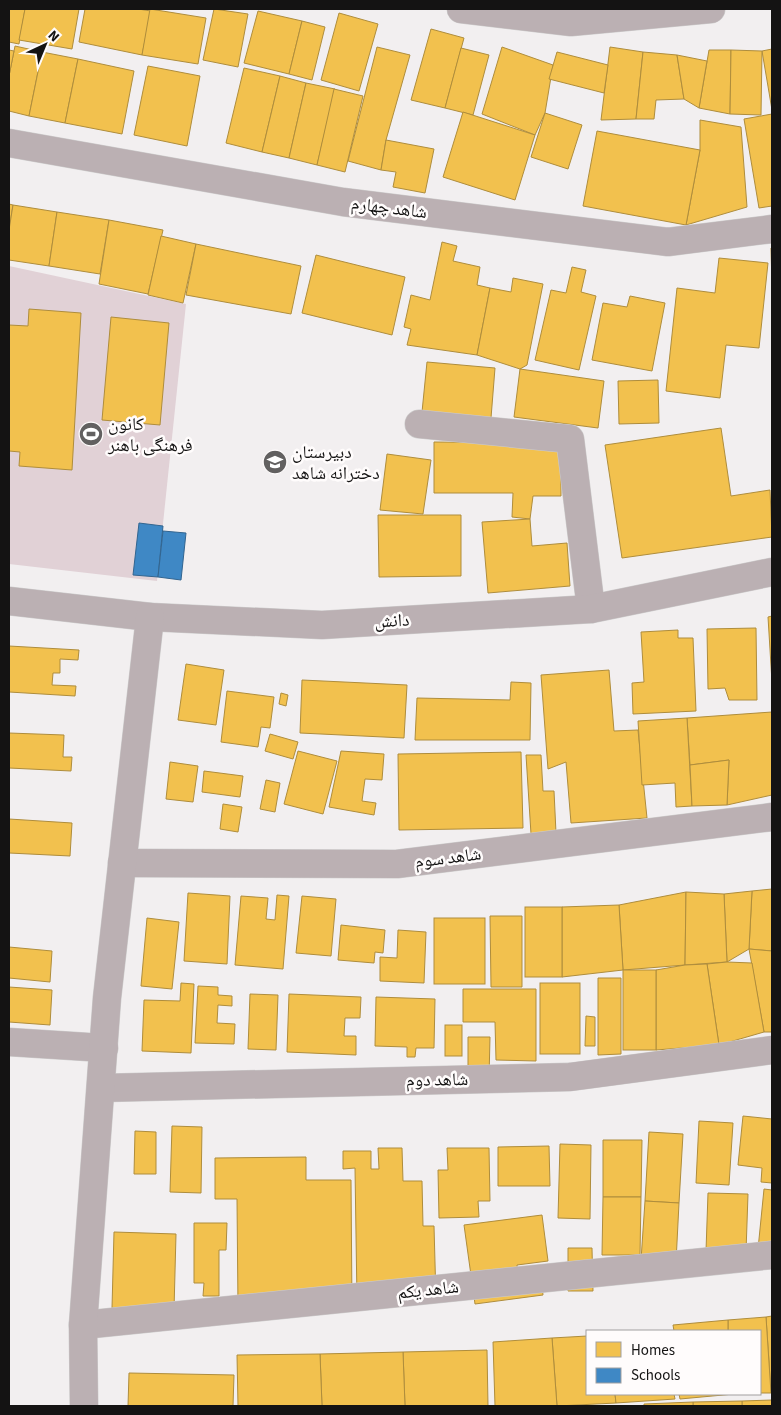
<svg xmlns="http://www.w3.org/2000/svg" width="781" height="1415" font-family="'Source Sans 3','Noto Naskh Arabic',sans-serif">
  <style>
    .green { fill: #e1d1d6 }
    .homes { fill: #f2c14e; stroke: #af8d3c }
    .schools { fill: #3f88c5; stroke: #326590 }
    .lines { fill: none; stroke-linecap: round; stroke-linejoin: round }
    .minor-casing { stroke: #cecdcd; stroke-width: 29 }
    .minor { stroke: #bbb0b3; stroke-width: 28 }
    .labels { text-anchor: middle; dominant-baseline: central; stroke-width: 5; stroke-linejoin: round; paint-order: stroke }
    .street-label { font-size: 18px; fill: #141313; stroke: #fffcfc }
    .poi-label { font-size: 18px; fill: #141313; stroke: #fffcfc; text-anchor: start }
  </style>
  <rect width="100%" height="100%" fill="#f2eff0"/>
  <polygon class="green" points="9,266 186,304 157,581 9,564"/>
  <g class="homes">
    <polygon points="9,9 25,9 19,44 9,42"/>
    <polygon points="25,9 79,9 72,49 19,40"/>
    <polygon points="85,9 138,9 151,11 142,55 79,42"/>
    <polygon points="150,9 206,18 198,64 142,55"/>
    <polygon points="214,9 248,14 238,67 203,60"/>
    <polygon points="258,11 302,21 289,74 244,63"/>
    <polygon points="339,13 378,24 359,91 321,80"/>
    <polygon points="302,21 325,27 312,80 289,74"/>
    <polygon points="431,29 464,38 445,108 411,100"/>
    <polygon points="15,46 42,52 29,116 9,111 9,76"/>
    <polygon points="377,47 410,55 386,140 381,170 348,161"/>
    <polygon points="502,47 553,65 545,113 535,135 482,114"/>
    <polygon points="610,47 643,52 636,119 601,120"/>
    <polygon points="461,48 489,55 473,115 445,108"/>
    <polygon points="772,49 772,110 762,51"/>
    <polygon points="9,50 14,51 9,76"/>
    <polygon points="709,50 731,50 730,114 699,108"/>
    <polygon points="731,50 762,51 761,115 730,114"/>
    <polygon points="42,52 78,59 65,123 29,116"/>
    <polygon points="557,52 608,65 604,93 549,79"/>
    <polygon points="643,52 677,55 684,99 656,100 654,119 636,119"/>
    <polygon points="677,55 707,61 699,108 684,99"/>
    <polygon points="78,59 134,71 122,134 65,123"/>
    <polygon points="148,66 200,76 187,146 134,135"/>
    <polygon points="244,68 280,76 262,152 226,143"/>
    <polygon points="280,76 306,83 289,158 262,152"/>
    <polygon points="306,83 335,89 317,165 289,158"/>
    <polygon points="334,89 363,96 345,172 317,165"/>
    <polygon points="463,112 535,135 515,200 443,177"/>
    <polygon points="545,113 582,125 568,169 531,157"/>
    <polygon points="772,114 772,206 759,208 744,119"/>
    <polygon points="700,120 741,127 747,207 686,225 700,150"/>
    <polygon points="597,131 700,150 686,225 583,206"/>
    <polygon points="386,140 434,149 425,193 393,187 396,172 381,170"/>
    <polygon points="9,204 13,205 9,230"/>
    <polygon points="13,205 57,212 49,266 9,260 9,230"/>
    <polygon points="57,212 109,220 100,274 49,266"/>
    <polygon points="109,220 163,230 148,294 99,284"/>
    <polygon points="161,236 196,244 183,303 148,295"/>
    <polygon points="442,242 457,246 453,261 480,267 477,285 490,288 477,355 407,345 411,329 404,327 411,295 430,300"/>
    <polygon points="196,244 301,266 291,314 186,295"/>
    <polygon points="771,248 772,248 772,286"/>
    <polygon points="316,255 405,277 392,335 302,313"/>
    <polygon points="719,258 768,263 759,348 726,345 720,398 666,391 677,288 715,293"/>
    <polygon points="572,267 586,270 581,292 596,296 579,370 535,360 551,290 566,293"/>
    <polygon points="513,278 543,284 527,365 520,369 477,355 490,288 511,292"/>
    <polygon points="630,296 665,303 652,371 592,360 603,303 627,307"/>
    <polygon points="29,309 81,313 72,470 19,466 20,452 9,451 9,325 28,326"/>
    <polygon points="111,317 169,323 160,425 102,420"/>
    <polygon points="427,362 495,368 491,418 422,412"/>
    <polygon points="520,369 604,381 598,428 514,417"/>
    <polygon points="658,380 659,423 619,424 618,381"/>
    <polygon points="721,428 731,496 770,490 772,537 622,558 605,445"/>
    <polygon points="434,442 561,443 561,496 533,496 530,519 512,517 513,493 434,493"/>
    <polygon points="387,454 431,460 423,514 380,510"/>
    <polygon points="378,515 461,515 461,576 379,577"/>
    <polygon points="530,519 532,546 567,543 570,586 488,593 482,522"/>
    <polygon points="772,616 772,682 768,617"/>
    <polygon points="756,628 757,700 729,700 725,688 708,689 707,629"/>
    <polygon points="678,630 678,638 693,638 696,711 633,714 632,683 644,682 641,632"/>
    <polygon points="9,646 79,650 78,660 60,659 60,673 53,673 52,685 76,686 75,696 9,692"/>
    <polygon points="186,664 224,670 216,725 178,720"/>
    <polygon points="609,670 614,731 638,730 647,818 571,823 566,762 548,769 541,675"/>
    <polygon points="302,680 407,685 404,738 300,733"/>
    <polygon points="511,682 531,683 530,740 415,740 417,698 510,700"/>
    <polygon points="227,691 274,697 270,728 261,727 258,747 221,742"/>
    <polygon points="281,693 288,695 286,706 279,704"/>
    <polygon points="772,712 772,795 727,805 729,760 690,765 687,718"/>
    <polygon points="687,718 692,806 676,807 675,783 642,785 638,721"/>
    <polygon points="9,733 64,735 63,757 72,757 71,771 9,768"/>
    <polygon points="270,734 298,742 293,759 265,751"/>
    <polygon points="298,751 337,761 323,814 284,804"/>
    <polygon points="341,751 384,754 382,780 365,779 362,801 376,803 374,815 329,807"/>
    <polygon points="521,752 523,828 399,830 398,754"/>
    <polygon points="526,755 541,755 543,791 554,791 556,833 531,834"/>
    <polygon points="729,760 727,805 692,806 690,765"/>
    <polygon points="170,762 198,766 193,802 166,799"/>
    <polygon points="204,771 243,776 240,797 202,792"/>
    <polygon points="266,780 280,783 275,812 260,809"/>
    <polygon points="223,804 242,807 238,832 220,829"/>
    <polygon points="9,819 72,823 70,856 9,853"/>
    <polygon points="772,889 772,951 749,949 752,891"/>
    <polygon points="752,891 749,949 727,962 724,894"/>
    <polygon points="686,892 685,965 623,970 619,905"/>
    <polygon points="686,892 724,894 727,962 685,965"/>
    <polygon points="188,893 230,896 227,964 184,961"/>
    <polygon points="277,895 289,896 283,969 235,965 241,896 268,898 266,919 275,920"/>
    <polygon points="302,896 336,899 331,956 296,953"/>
    <polygon points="619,905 623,970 562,977 562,907"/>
    <rect x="525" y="907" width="37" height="70"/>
    <polygon points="490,916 522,916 522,987 491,987"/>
    <polygon points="147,918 179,922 172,989 141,986"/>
    <rect x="434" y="918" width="51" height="66"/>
    <polygon points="341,925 385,930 383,953 375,952 374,963 338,960"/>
    <polygon points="398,930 426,932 424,983 380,981 380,957 397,958"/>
    <polygon points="9,947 52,951 50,982 9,978"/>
    <polygon points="749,949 772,951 772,1032 764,1032"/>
    <polygon points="727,962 752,963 764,1032 719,1045 707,964"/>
    <polygon points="707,964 719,1045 656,1050 656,970 685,965"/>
    <rect x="623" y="970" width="33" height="80"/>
    <polygon points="598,978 621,978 621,1054 598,1055"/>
    <polygon points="181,983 194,984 191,1053 142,1051 144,1000 180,1001"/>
    <rect x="540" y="983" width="40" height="71"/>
    <polygon points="198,986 218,987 218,995 232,996 232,1006 218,1005 217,1023 235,1024 234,1044 195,1043"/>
    <polygon points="9,987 52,990 50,1025 9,1022"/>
    <polygon points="463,989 536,989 536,1061 496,1060 495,1022 463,1022"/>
    <polygon points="250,994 278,995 276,1050 248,1049"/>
    <polygon points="289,994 361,997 360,1018 345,1018 344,1036 356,1036 356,1055 287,1052"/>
    <polygon points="376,997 435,999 434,1048 416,1048 415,1057 407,1057 407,1047 375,1046"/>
    <polygon points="586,1016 595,1017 595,1046 585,1046"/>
    <rect x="445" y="1025" width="17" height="31"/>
    <polygon points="468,1037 490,1037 489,1079 468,1078"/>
    <polygon points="743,1116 772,1119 772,1183 761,1182 762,1168 738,1165"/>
    <polygon points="699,1121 733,1123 729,1185 696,1183"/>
    <polygon points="172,1126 202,1127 201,1193 170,1192"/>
    <polygon points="135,1131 156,1132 156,1174 134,1174"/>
    <polygon points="649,1132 683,1134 679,1203 645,1201"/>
    <polygon points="603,1140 642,1140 641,1197 603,1197"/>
    <polygon points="560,1144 591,1145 590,1219 558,1218"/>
    <polygon points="549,1146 550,1186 498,1186 498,1147"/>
    <polygon points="378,1148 402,1148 403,1181 422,1181 423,1226 434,1226 436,1299 357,1300 355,1168 343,1169 343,1151 371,1151 371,1169 379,1169"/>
    <polygon points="447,1148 489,1148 490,1201 478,1201 479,1217 439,1218 438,1170 448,1170"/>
    <polygon points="306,1157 306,1180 351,1180 352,1308 238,1308 237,1199 215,1199 215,1158"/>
    <polygon points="764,1189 772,1190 772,1250 758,1249"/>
    <polygon points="708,1193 748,1194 746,1252 706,1251"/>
    <polygon points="603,1197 641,1197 640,1255 602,1255"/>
    <polygon points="645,1201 679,1203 676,1262 641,1260"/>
    <polygon points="542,1215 548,1261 517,1265 518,1278 541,1275 543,1295 475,1304 464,1225"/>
    <polygon points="194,1223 227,1223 226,1250 219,1250 219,1296 203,1296 204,1283 194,1283"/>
    <polygon points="114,1232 176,1234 174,1310 112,1308"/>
    <polygon points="568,1248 592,1248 593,1291 568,1291"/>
    <polygon points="772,1316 772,1393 771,1393 766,1317"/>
    <polygon points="766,1317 771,1393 760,1393 760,1331 728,1331 728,1320"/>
    <polygon points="728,1320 728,1331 674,1331 673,1325"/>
    <polygon points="587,1336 587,1394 615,1394 616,1403 557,1406 552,1338"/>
    <polygon points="552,1338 557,1406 495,1406 493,1342"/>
    <polygon points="487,1350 488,1406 405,1406 403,1352"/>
    <polygon points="403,1352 405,1406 322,1406 320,1354"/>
    <polygon points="320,1354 322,1406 238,1406 237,1355"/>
    <polygon points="129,1373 234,1375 233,1406 128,1406"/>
    <polygon points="615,1394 674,1394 675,1399 616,1403"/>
    <polygon points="679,1394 734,1394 680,1399"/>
    <polygon points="772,1400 772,1406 742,1406 742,1401"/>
    <polygon points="742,1401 742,1406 693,1406 693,1402"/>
    <polygon points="693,1402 693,1406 644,1406 644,1404"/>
  </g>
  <g class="schools">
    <polygon points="139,523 163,526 158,577 133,575"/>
    <polygon points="163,531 186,533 181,580 158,577"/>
  </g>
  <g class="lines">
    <g class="minor-casing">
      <g id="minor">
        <polyline points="461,9 571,22 711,9"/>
        <polyline points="9,143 343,202 668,242 772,229"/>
        <polyline points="419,424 570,439 591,609"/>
        <polyline points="9,601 150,617 322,625 591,609 772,572"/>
        <polyline points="122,863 397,864 772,817"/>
        <polyline points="9,1042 104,1048"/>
        <polyline points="101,1088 570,1077 772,1050"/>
        <polyline points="83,1325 772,1255"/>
        <polyline points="84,1406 83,1325 107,998 150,617"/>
      </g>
    </g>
    <use href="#minor" class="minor"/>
  </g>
  <defs>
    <g id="stadium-disc" transform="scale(1.25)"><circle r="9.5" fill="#626060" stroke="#fffcfc"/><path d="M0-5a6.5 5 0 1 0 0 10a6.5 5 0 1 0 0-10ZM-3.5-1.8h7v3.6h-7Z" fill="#fff"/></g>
    <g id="school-disc" transform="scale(1.25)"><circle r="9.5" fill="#626060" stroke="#fffcfc"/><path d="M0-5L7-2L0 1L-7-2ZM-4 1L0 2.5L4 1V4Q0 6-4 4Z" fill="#fff"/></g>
  </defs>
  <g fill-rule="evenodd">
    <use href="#stadium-disc" x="91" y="434"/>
    <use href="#school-disc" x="275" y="462"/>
  </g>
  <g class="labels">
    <g class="street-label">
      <text transform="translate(389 208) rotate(7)">شاهد چهارم</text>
      <text transform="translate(392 621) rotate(-3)">دانش</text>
      <text transform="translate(448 858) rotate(-7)">شاهد سوم</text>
      <text transform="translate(437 1080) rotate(-1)">شاهد دوم</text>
      <text transform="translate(428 1290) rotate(-6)">شاهد یکم</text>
    </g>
    <g class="poi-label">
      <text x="108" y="424">کانون<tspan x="108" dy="21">فرهنگی باهنر</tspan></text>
      <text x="292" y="452">دبیرستان<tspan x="292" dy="21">دخترانه شاهد</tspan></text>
    </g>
  </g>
  <rect width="781" height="1415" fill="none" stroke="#141313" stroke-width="20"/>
  <rect x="586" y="1330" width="175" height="65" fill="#fffcfc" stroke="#a19f9f"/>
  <rect x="596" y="1342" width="25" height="15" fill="#f2c14e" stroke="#a19f9f"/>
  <text x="631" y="1355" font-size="15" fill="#141313">Homes</text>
  <rect x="596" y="1368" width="25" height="15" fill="#3f88c5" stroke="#a19f9f"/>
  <text x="631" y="1380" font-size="15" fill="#141313">Schools</text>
  <g transform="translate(45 45) rotate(44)" stroke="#fffcfc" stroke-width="4" paint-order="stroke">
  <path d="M0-4L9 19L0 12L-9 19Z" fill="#141313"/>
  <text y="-8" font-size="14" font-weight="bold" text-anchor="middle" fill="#141313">N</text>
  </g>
</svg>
